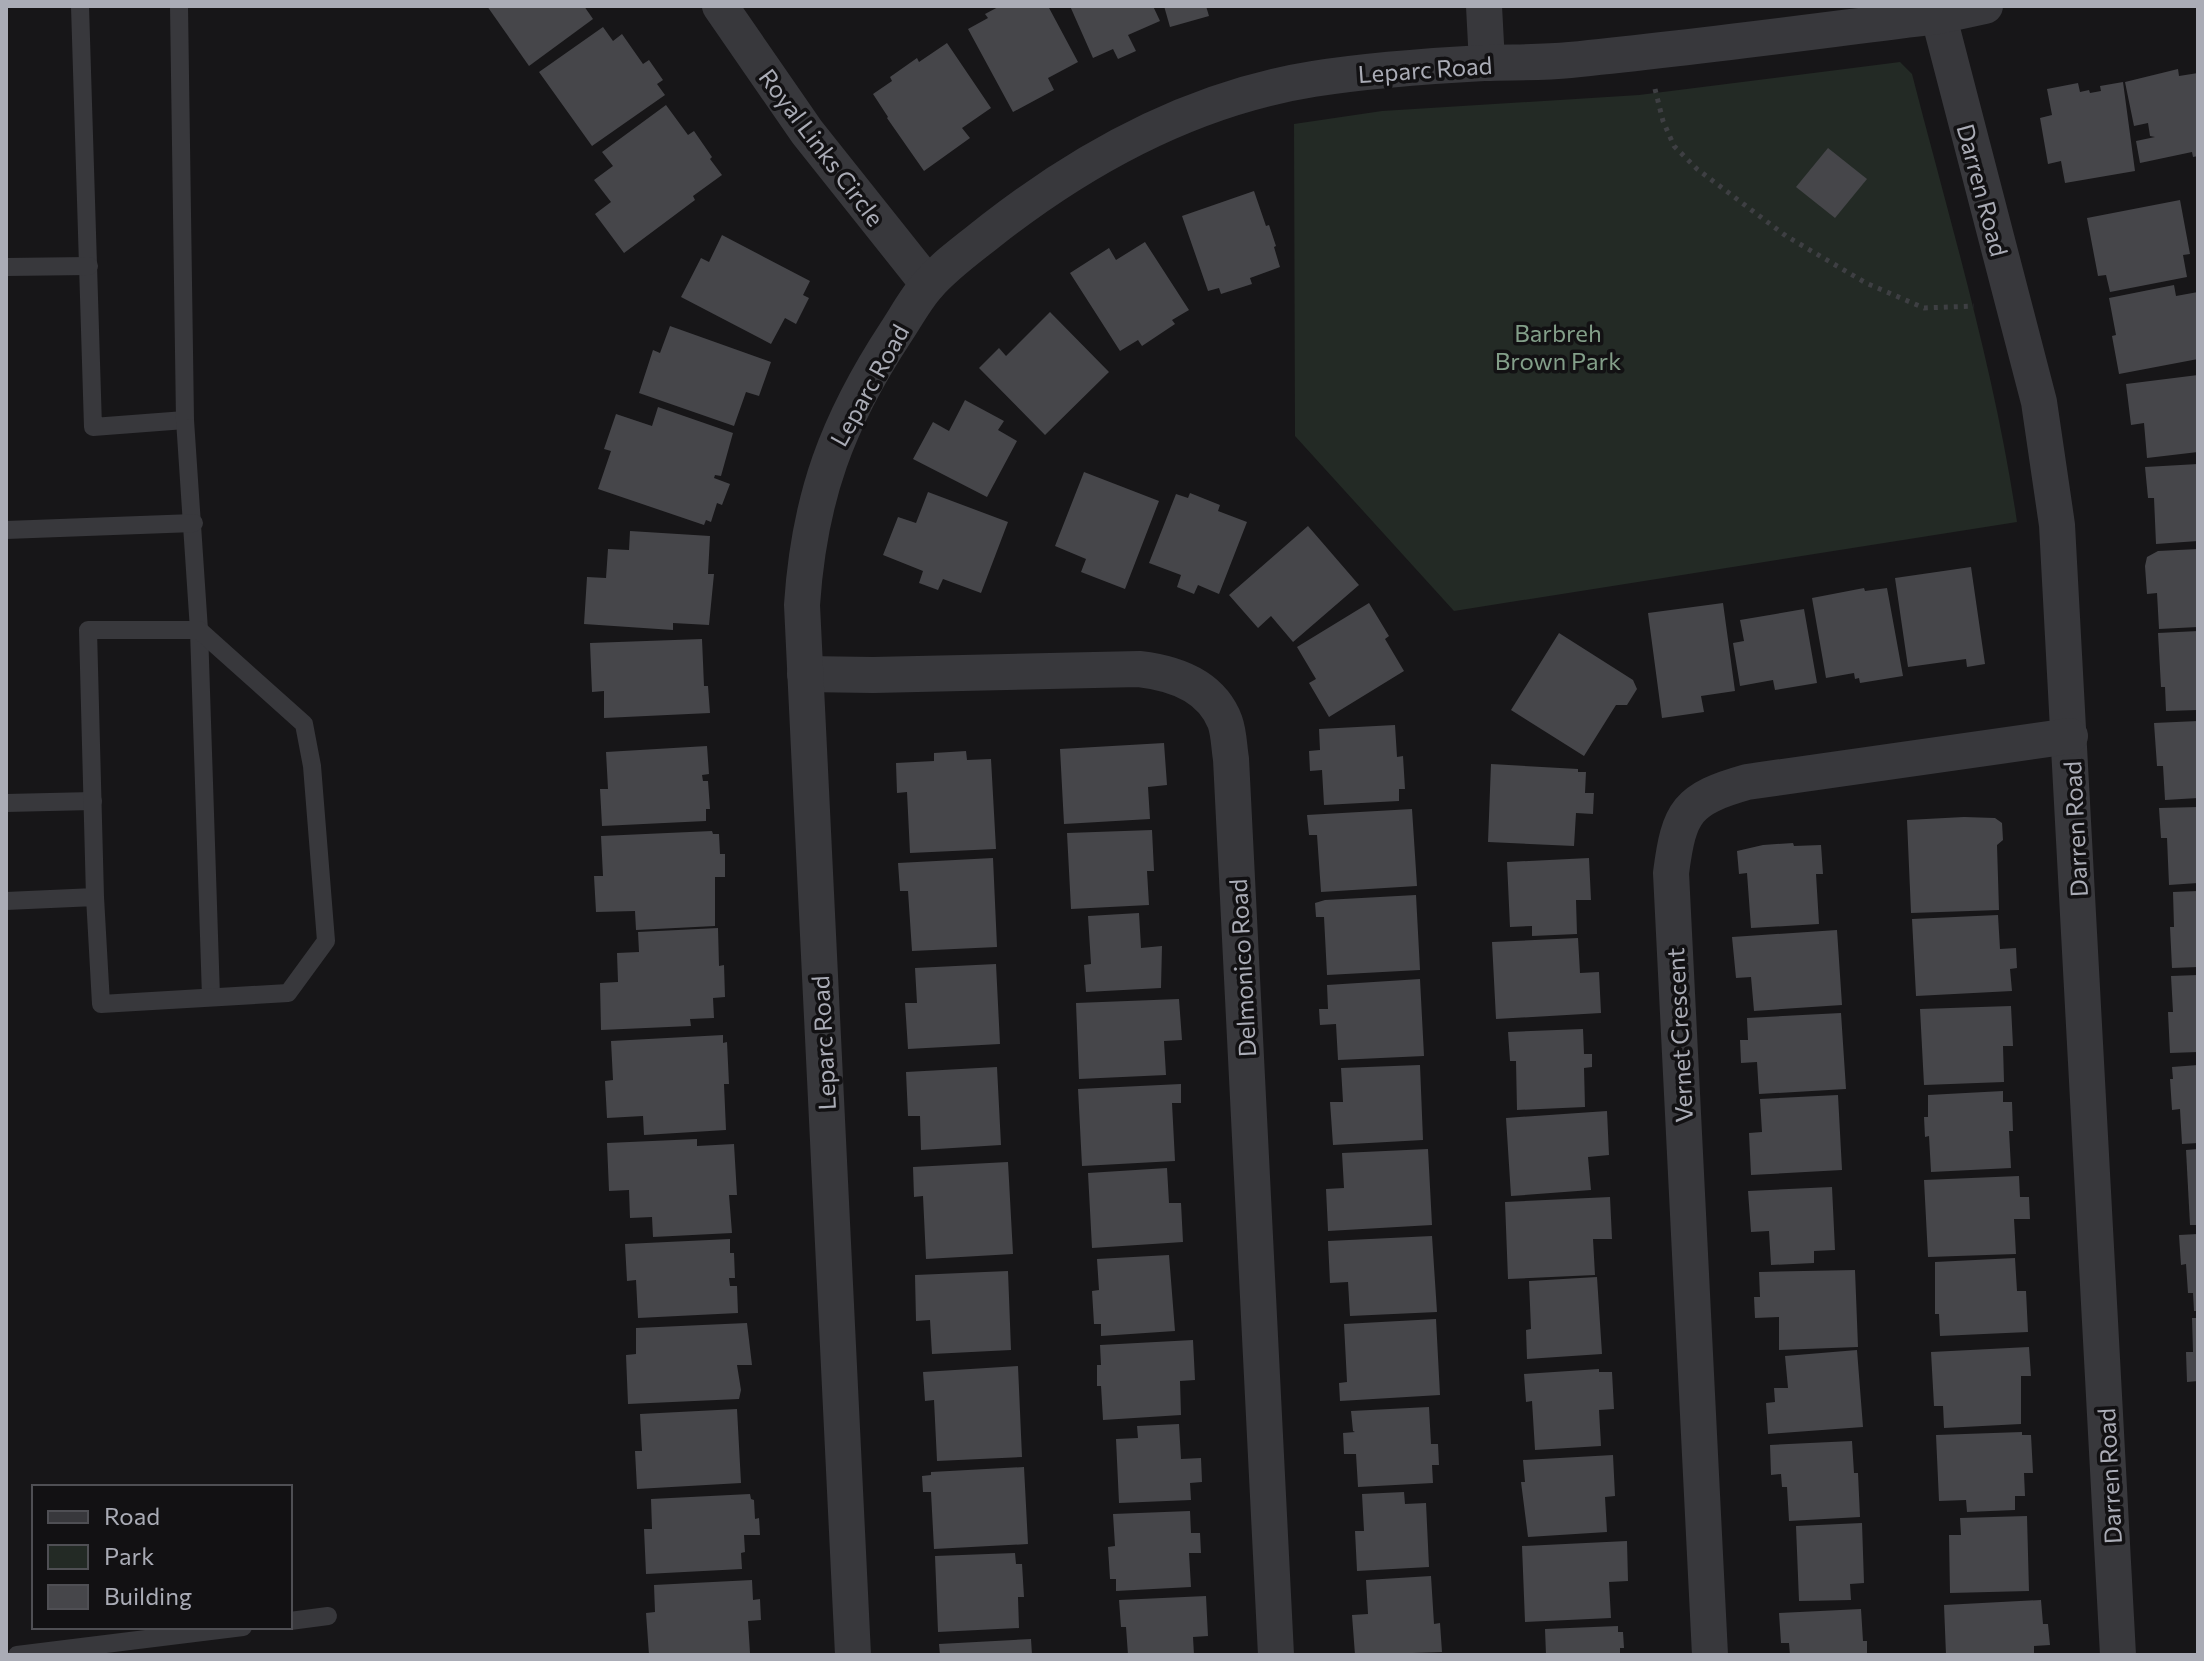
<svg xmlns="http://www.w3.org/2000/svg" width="2204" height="1661" font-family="Commissioner,sans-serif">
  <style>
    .green { fill: #232a25 }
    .building { fill: #46464a }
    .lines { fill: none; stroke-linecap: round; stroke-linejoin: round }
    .path { stroke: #3e3f43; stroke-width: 5; stroke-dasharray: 4 6; stroke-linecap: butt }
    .lane { stroke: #38383c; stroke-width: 18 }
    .street { stroke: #38383c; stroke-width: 36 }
    .labels { text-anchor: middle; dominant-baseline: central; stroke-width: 7; stroke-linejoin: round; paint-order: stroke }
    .street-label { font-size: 24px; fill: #aaacb6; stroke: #121113 }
    .park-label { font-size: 24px; fill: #839f89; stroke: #121113 }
  </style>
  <rect width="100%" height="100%" fill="#171618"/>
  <path class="green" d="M 1900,62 L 1912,74 C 1950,222 1995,371 2017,522 L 1454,611 L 1295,436 L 1294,124 L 1382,111 L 1639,95 Z"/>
  <g class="building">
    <polygon points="487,6 584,6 593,19 529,66"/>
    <polygon points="1000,6 1048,6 1078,62 1048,78 1054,90 1013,112 968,29 988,18 985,14"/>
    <polygon points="1070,6 1153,6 1160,21 1128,35 1136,51 1118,59 1113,49 1093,58"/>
    <polygon points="1164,6 1206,6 1209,16 1170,27"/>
    <polygon points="603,27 613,41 622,34 643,64 649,60 663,80 657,84 665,95 592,146 539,72"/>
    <polygon points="947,43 991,108 962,128 970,138 924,171 887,118 888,117 873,94 892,81 890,77 917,58 919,62"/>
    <polygon points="2178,69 2179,76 2198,73 2198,156 2193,157 2192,152 2140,163 2136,141 2155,137 2150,136 2148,123 2134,126 2125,82"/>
    <polygon points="2123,82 2135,171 2065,183 2061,161 2048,164 2040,118 2052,115 2047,89 2078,83 2080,92 2089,90 2090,93 2101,91 2100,86"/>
    <polygon points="666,105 688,135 694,131 712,157 710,159 722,175 693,196 695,200 624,253 595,214 611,202 594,180 613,166 602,152"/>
    <polygon points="1828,148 1867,179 1835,218 1796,187"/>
    <polygon points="1254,191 1266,226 1269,225 1276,246 1274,247 1280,267 1250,278 1252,284 1221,294 1219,288 1208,291 1182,216"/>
    <polygon points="2180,200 2190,254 2183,255 2187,277 2110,292 2106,275 2098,276 2087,218"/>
    <polygon points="722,235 810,281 803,295 809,298 796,324 785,318 771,344 681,297 701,258 709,262"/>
    <polygon points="1145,242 1189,310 1172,320 1175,324 1142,346 1138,340 1120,351 1070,273 1109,248 1116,260"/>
    <polygon points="2174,285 2176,296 2198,292 2198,359 2119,374 2112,336 2116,335 2109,298"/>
    <polygon points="1050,312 1109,372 1045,435 979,368 999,348 1006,356"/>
    <polygon points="670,326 771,362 759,396 746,392 734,426 639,393 653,350 660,353"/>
    <polygon points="2198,375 2198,452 2147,458 2144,423 2131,425 2126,384"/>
    <polygon points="965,400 1004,421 998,430 1017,441 987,497 913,459 933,422 949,431"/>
    <polygon points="658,407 733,433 721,476 715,475 714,478 730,484 722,505 717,503 711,522 706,520 704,525 598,489 611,451 604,449 616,414 652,426"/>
    <polygon points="2198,464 2198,541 2156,544 2154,498 2148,498 2145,467"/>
    <polygon points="1084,472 1159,501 1125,589 1081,572 1086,559 1055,546"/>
    <polygon points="928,492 1008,522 981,593 943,579 938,590 919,583 923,571 883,555 898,517 916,523"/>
    <polygon points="1190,493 1220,505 1218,511 1247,522 1219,594 1198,585 1194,594 1177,587 1181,575 1149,563 1176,494 1188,498"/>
    <polygon points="1308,526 1359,585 1293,642 1271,616 1258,628 1229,595"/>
    <polygon points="630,531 710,536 708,574 714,574 709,625 673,623 673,630 584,624 587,577 606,578 608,549 629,550"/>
    <polygon points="2198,549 2198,627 2159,629 2157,593 2147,594 2145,566 2147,557 2158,551"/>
    <polygon points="1971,567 1985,664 1967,667 1966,659 1908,667 1895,578"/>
    <polygon points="1864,588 1865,591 1887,588 1903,676 1860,683 1859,678 1855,679 1854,673 1826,678 1812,598"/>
    <polygon points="1369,603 1389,636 1385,639 1404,671 1329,717 1309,683 1316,679 1297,647"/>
    <polygon points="1723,603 1735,691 1701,696 1704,712 1662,718 1648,613"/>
    <polygon points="1804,609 1817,683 1775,690 1773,680 1740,686 1733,643 1744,641 1740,620"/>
    <polygon points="2198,631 2198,710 2166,711 2165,687 2161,687 2158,633"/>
    <polygon points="1559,633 1633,680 1637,689 1627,705 1616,705 1584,756 1511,710"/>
    <polygon points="702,639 704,686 708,686 710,713 604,718 604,691 592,692 590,643"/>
    <polygon points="2198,721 2198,798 2165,800 2163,766 2157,766 2154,723"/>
    <polygon points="1395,725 1397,757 1403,756 1405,789 1399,789 1399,801 1324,805 1322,770 1310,771 1309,751 1320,750 1319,729"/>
    <polygon points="1164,743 1167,785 1148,787 1150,819 1064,824 1060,749"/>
    <polygon points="707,746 709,774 702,775 703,781 708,781 710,809 706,809 706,821 602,826 600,789 608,789 606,752"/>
    <polygon points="966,751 967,760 991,759 996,849 910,853 907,792 897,793 896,763 934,761 934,753"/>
    <polygon points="1491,764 1578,769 1578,772 1586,772 1585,793 1594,793 1593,814 1576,813 1574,846 1488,842"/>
    <polygon points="2198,807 2198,883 2169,885 2167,838 2161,838 2159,808"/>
    <polygon points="1412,809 1417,886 1321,892 1317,835 1309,835 1307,815"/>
    <polygon points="1964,817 1995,818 2002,823 2003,840 1997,845 1999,910 1911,913 1907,820"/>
    <polygon points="1152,830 1154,871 1147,871 1149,905 1071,909 1067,833"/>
    <polygon points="712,831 713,834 719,834 720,854 725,854 725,877 715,877 715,926 636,930 635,911 596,912 594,876 603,876 601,836"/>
    <polygon points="1793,843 1794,846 1821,845 1823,874 1816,874 1819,924 1751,928 1747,873 1739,874 1737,851 1763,845"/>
    <polygon points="993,858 997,947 912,951 908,891 900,891 898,863"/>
    <polygon points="1589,858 1591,900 1576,900 1577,934 1532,936 1532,926 1510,927 1507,862"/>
    <polygon points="2198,891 2198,967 2172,968 2170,927 2174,927 2173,892"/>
    <polygon points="1416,895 1420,970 1327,975 1324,917 1316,917 1315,903 1325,900"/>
    <polygon points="1139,913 1141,948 1162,946 1161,988 1086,992 1084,965 1091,964 1088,916"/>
    <polygon points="1998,915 2000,949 2016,948 2017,968 2010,969 2012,991 1916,996 1912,919"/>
    <polygon points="718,928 719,966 724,965 725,997 713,998 714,1018 690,1019 691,1026 601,1030 600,983 618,982 617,953 639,952 638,932"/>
    <polygon points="1837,930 1842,1005 1754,1011 1751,977 1736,978 1732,937"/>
    <polygon points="1578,938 1580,973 1599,972 1601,1013 1496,1019 1492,942"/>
    <polygon points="996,964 1000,1044 908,1049 905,1003 917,1003 915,968"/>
    <polygon points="2198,975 2198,1052 2170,1053 2168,1012 2173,1012 2171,976"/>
    <polygon points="1420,979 1424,1056 1338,1060 1336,1024 1320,1025 1319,1009 1328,1009 1327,985"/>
    <polygon points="1179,999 1182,1040 1164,1041 1166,1075 1079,1079 1076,1003"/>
    <polygon points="2011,1006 2013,1046 2003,1046 2004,1082 1924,1085 1920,1009"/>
    <polygon points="1841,1013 1846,1089 1759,1094 1757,1062 1741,1063 1740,1040 1748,1040 1747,1018"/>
    <polygon points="1583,1029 1584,1054 1592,1054 1592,1067 1584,1068 1585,1107 1517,1110 1516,1061 1510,1061 1508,1032"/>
    <polygon points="723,1035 723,1043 727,1042 729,1084 724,1084 726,1130 644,1135 643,1116 607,1118 605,1081 613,1080 611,1041"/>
    <polygon points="1420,1065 1423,1140 1333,1145 1330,1102 1343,1102 1341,1068"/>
    <polygon points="2198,1065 2198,1143 2182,1144 2180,1109 2172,1110 2170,1079 2173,1079 2172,1067"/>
    <polygon points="997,1067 1001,1145 921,1150 920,1116 908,1116 906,1072"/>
    <polygon points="1181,1084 1181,1103 1172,1103 1175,1161 1082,1166 1078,1089"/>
    <polygon points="2003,1091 2003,1102 2012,1102 2013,1131 2009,1131 2011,1168 1931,1172 1929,1136 1925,1137 1924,1117 1928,1117 1928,1095"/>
    <polygon points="1838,1095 1842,1170 1751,1175 1749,1133 1762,1132 1760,1099"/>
    <polygon points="1607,1111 1609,1155 1588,1157 1591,1190 1511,1196 1506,1118"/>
    <polygon points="697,1139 697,1146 734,1144 737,1195 729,1195 732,1233 653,1237 652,1217 630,1218 629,1190 609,1191 607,1143"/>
    <polygon points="1428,1149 1432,1225 1328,1231 1326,1189 1344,1188 1342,1153"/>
    <polygon points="2198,1149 2198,1225 2190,1225 2186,1150"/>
    <polygon points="1008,1162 1013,1254 926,1259 923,1196 914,1197 913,1167"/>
    <polygon points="1167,1168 1169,1203 1181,1203 1183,1242 1092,1248 1088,1173"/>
    <polygon points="2019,1176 2020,1197 2029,1197 2030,1219 2014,1219 2016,1254 1928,1257 1924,1180"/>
    <polygon points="1832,1187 1835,1250 1814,1251 1814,1263 1771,1265 1769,1231 1751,1232 1748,1191"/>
    <polygon points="1610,1197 1612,1239 1593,1239 1595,1275 1508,1279 1505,1202"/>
    <polygon points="2198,1234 2198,1311 2194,1311 2193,1293 2188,1293 2186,1264 2181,1265 2179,1235"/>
    <polygon points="1432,1236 1437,1312 1350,1316 1348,1282 1330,1283 1328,1241"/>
    <polygon points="730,1239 730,1253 734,1253 735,1278 729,1278 730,1286 737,1286 738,1313 638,1318 636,1280 627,1281 625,1244"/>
    <polygon points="1169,1255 1175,1331 1101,1336 1101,1324 1094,1324 1092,1291 1099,1290 1097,1259"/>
    <polygon points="2015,1258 2017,1291 2026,1291 2028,1332 1940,1336 1939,1314 1935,1314 1935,1262"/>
    <polygon points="1855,1270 1858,1347 1779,1350 1779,1317 1755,1318 1754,1297 1760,1297 1759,1272"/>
    <polygon points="1008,1271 1011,1350 932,1354 930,1320 916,1321 915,1275"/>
    <polygon points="1597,1277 1602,1354 1527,1359 1526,1330 1531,1329 1529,1281"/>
    <polygon points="2192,1318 2198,1318 2198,1381 2187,1382 2186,1352 2193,1352"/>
    <polygon points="1436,1319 1440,1395 1340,1401 1339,1383 1347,1382 1344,1324"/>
    <polygon points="747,1323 752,1365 737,1365 741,1390 739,1399 628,1404 626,1355 636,1354 636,1328"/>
    <polygon points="1193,1340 1195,1380 1180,1381 1181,1415 1103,1420 1101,1386 1097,1386 1097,1365 1101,1365 1100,1345"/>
    <polygon points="2029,1347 2031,1376 2021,1376 2021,1424 1944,1428 1943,1406 1934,1406 1931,1352"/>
    <polygon points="1857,1350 1863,1427 1768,1434 1766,1403 1775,1402 1774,1388 1788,1388 1785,1356"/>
    <polygon points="1018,1366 1022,1457 937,1461 934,1400 925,1401 923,1372"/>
    <polygon points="1599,1369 1599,1372 1612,1372 1614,1409 1599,1410 1601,1446 1535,1450 1532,1401 1526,1402 1524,1374"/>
    <polygon points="1429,1407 1431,1444 1438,1444 1439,1465 1432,1465 1433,1483 1358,1487 1356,1454 1344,1454 1343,1433 1355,1432 1353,1431 1351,1411"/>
    <polygon points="737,1409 741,1483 637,1489 635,1451 642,1451 640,1414"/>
    <polygon points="1179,1424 1181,1459 1201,1458 1202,1482 1190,1483 1191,1500 1119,1503 1116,1439 1138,1438 1137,1426"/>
    <polygon points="2022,1432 2022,1435 2031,1435 2033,1473 2024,1473 2025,1496 2015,1496 2015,1510 1967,1512 1966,1500 1939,1501 1936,1435"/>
    <polygon points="1852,1441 1854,1473 1858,1473 1860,1517 1789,1521 1787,1487 1782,1487 1781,1474 1771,1475 1770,1445"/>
    <polygon points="1613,1455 1615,1496 1605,1497 1607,1532 1528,1537 1521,1482 1525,1482 1523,1460"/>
    <polygon points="1024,1467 1028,1544 934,1549 931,1492 923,1492 922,1476 931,1475 931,1472"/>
    <polygon points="1404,1492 1405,1504 1426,1503 1429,1567 1357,1571 1355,1531 1364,1531 1362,1494"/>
    <polygon points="750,1494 751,1499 754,1500 755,1519 759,1518 760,1535 744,1535 745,1552 741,1553 742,1569 646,1574 644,1529 652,1529 651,1499"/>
    <polygon points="1190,1511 1191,1533 1200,1533 1201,1553 1189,1553 1191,1587 1116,1591 1116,1579 1110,1579 1108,1547 1115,1546 1113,1514"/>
    <polygon points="2027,1516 2029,1591 1950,1593 1949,1535 1961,1535 1960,1518"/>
    <polygon points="1862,1523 1864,1583 1850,1584 1851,1600 1799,1601 1796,1526"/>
    <polygon points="1627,1541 1628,1581 1609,1582 1611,1618 1525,1622 1522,1546"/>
    <polygon points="1015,1553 1016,1564 1022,1564 1024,1597 1018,1597 1019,1628 938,1632 935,1556"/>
    <polygon points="1431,1576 1434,1624 1440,1623 1442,1652 1355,1655 1352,1615 1368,1614 1366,1580"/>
    <polygon points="752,1580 753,1600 760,1599 761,1620 748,1621 750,1653 649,1655 646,1613 655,1612 654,1585"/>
    <polygon points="1206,1596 1208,1636 1193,1637 1194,1655 1128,1655 1126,1627 1121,1627 1119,1600"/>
    <polygon points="2041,1600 2043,1624 2048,1624 2050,1645 2034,1646 2034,1655 1946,1655 1944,1605"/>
    <polygon points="1861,1609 1863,1641 1867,1641 1867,1655 1790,1655 1789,1643 1781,1643 1779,1613"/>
    <polygon points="1618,1626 1618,1632 1623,1632 1624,1648 1620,1648 1620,1655 1546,1655 1545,1629"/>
    <polygon points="1031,1639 1032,1655 940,1655 939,1644"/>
  </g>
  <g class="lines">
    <polyline class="path" points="1655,89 1663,121 1674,146 1697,169 1786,236 1866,283 1924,308 1974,306"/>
    <g class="lane">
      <polyline points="80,6 93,427 185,420"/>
      <polyline points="179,6 185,420 199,630 211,997"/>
      <polyline points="6,267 89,266"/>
      <polyline points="6,530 194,523"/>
      <polyline points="6,803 93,801"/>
      <polyline points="6,901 95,897 101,1004 288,993 326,941 312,766 304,724 199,630 88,630 95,897"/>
      <polyline points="290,1621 328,1616"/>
      <polyline points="17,1655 243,1627"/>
    </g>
    <g class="street">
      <polyline points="720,6 807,132 928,284"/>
      <polyline points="1484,6 1487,63"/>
      <polyline points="1936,6 2039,402 2057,525 2118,1655"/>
      <path d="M 805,674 L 873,675 L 1139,669 C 1174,673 1211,685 1225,722 C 1229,733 1229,747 1231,759 L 1276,1655"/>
      <path d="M 853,1655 L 802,605 C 809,498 837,422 896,332 C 906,317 916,298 928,285 C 946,264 972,246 993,229 C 1088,155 1194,98 1313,79 C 1370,70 1427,66 1484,63 C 1513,62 1541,63 1570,60 C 1693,48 1816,31 1939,16 L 1985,6"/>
      <path d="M 1710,1655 L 1671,873 C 1679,811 1687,799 1747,782 L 2070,736"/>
    </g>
  </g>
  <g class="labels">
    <g class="street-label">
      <text transform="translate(1425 69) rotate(-4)">Leparc Road</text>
      <text transform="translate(822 147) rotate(53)">Royal Links Circle</text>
      <text transform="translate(1983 190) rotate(75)">Darren Road</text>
      <text transform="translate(869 385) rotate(-61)">Leparc Road</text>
      <text transform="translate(2075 829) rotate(-93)">Darren Road</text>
      <text transform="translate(1242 968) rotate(-93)">Delmonico Road</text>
      <text transform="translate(1679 1035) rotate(-93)">Vernet Crescent</text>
      <text transform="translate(823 1043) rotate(-93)">Leparc Road</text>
      <text transform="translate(2109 1476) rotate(-93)">Darren Road</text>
    </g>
    <g class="park-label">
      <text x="1558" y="332">Barbreh<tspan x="1558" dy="28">Brown Park</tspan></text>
    </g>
  </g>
  <rect width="2204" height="1661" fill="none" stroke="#aaacb6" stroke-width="16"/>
  <rect x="32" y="1485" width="260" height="144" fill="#121113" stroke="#4f4f54" stroke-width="2"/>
  <rect x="48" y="1511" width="40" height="12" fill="#38383c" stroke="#4f4f54" stroke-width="2"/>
  <text x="104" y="1525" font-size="24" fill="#aaacb6">Road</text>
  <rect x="48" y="1545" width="40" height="24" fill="#232a25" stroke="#4f4f54" stroke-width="2"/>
  <text x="104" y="1565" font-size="24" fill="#aaacb6">Park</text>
  <rect x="48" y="1585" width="40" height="24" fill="#46464a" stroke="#4f4f54" stroke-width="2"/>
  <text x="104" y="1605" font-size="24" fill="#aaacb6">Building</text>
</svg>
